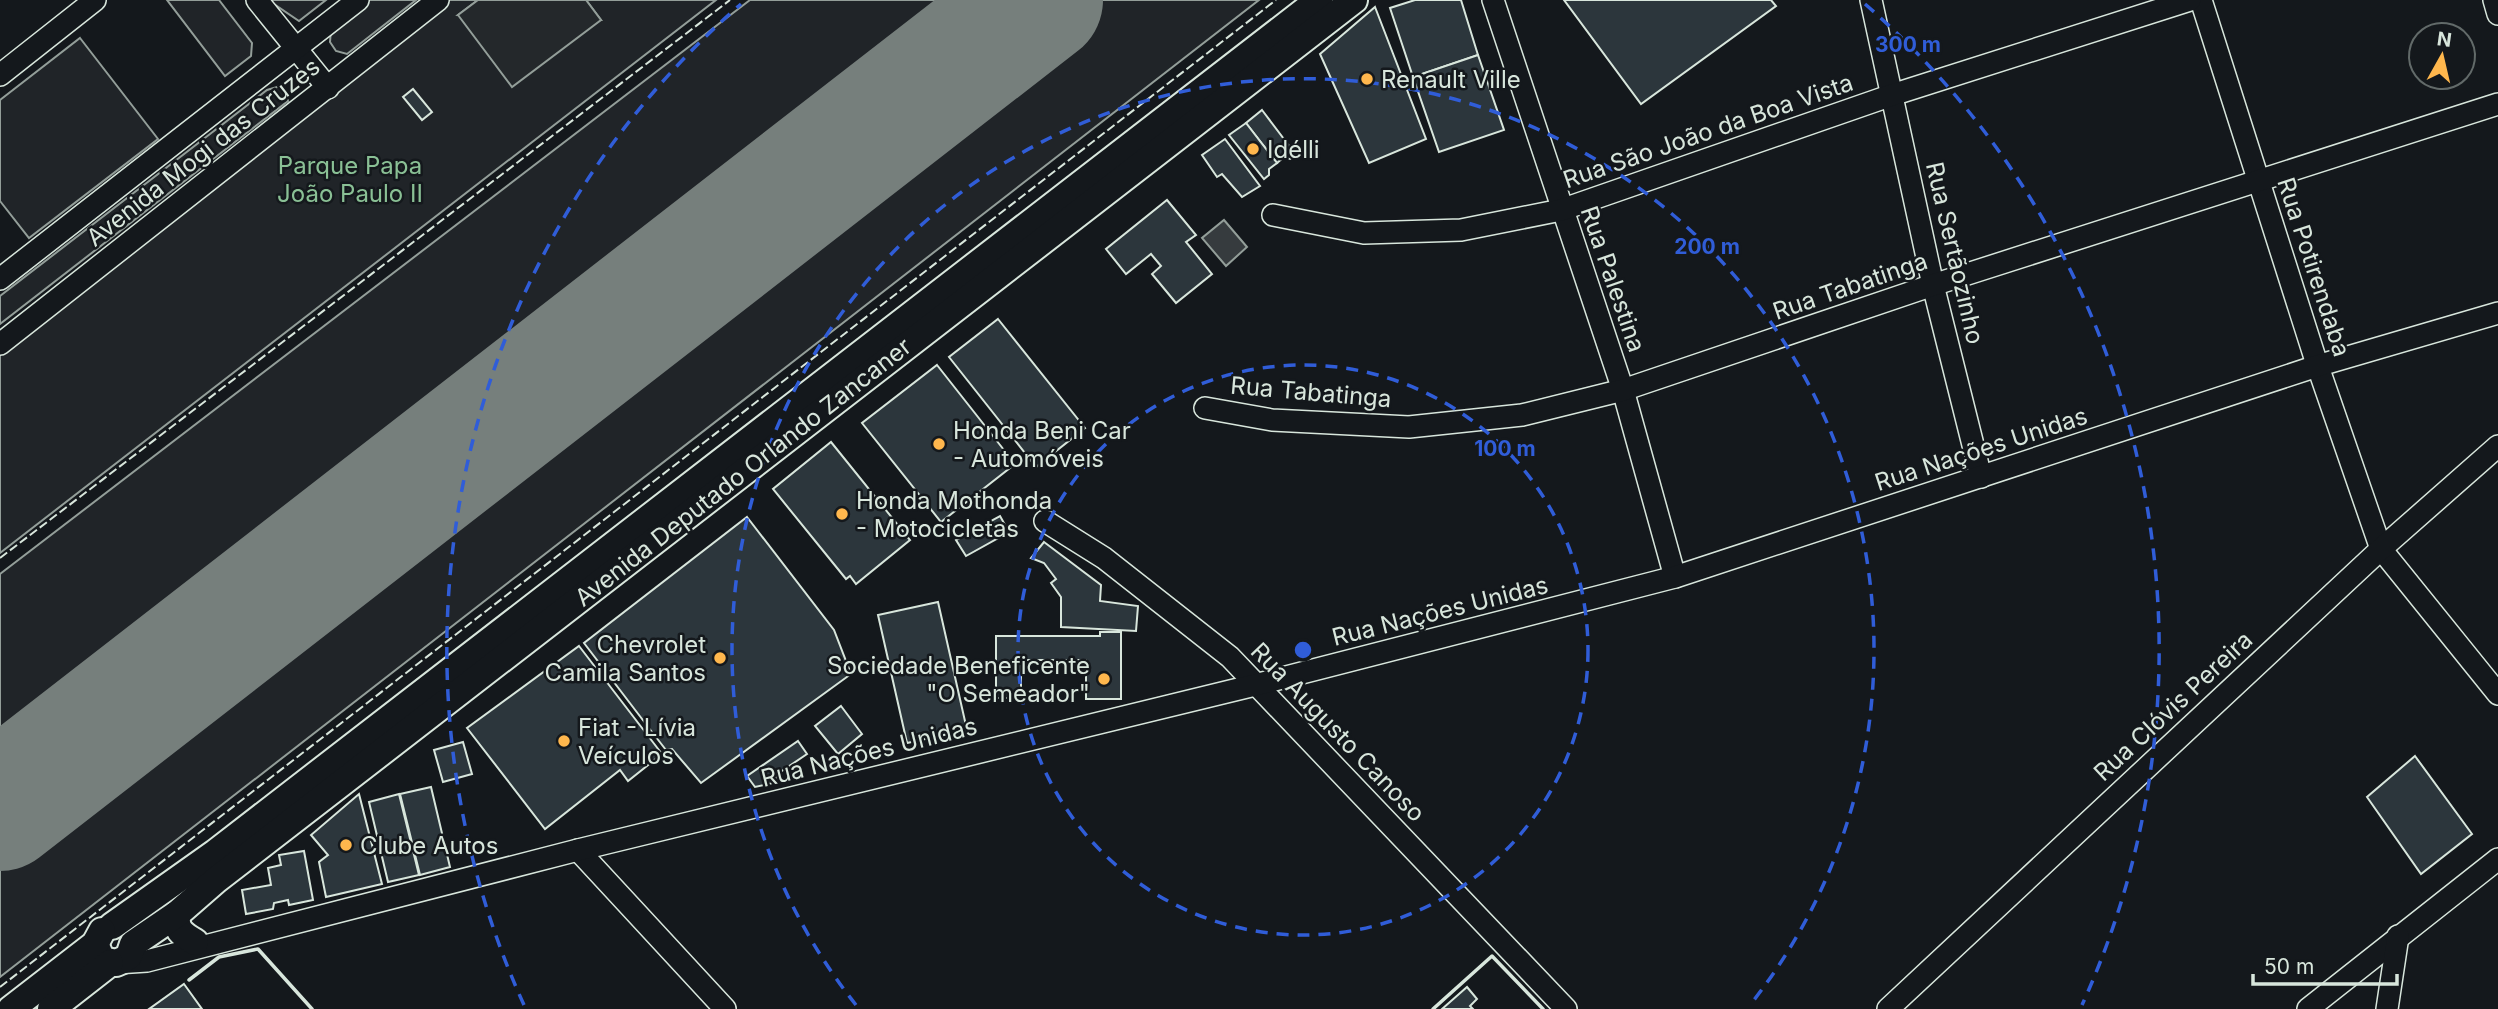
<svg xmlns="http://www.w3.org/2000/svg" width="2498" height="1009" font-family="Inter,sans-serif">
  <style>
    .green { fill: #202428; stroke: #939e99; stroke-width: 2 }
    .parking { fill: #24282b; stroke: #939e99; stroke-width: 2 }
    .water { fill: #363b3e; stroke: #939e99; stroke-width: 2 }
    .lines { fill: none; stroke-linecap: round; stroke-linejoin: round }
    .runway { stroke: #767f7c; stroke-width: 128 }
    .building { fill: #2c363c; stroke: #d8e6dc; stroke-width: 2 }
    .minor-casing { stroke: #d8e6dc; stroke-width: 24 }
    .major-casing { stroke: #d8e6dc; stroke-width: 30 }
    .minor { stroke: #14181c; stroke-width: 21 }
    .major { stroke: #14181c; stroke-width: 26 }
    .fence { stroke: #d8e6dc; stroke-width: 2; stroke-dasharray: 9 3.5; stroke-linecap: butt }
    .wall { stroke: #d8e6dc; stroke-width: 3.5 }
    .ring { fill: none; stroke: #305dd8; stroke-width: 3.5; stroke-dasharray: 12 9 }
    .poi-dot { fill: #ffb74d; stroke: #14181c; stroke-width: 2.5 }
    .labels { text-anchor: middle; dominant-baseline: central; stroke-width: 5; stroke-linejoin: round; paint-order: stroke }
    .poi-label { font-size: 24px; fill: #d8e6dc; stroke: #14181c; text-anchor: start }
    .street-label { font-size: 24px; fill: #d8e6dc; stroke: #14181c }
    .park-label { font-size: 24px; fill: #8ac095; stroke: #14181c }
    .centre { fill: #305dd8; stroke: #14181c; stroke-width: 3.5 }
    .ring-label { font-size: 21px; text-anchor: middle; font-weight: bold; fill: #305dd8; stroke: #14181c; stroke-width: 5; stroke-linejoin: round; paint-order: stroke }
  </style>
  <rect width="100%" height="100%" fill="#14181c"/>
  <g class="green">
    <polygon points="167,0 219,0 252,43 251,56 225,76"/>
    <polygon points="268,0 326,0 299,21"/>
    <polygon points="369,0 416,0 347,54 336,51 330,42 331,30"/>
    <polygon points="444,0 478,0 458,15 601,20 586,0 716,0 0,553 0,347"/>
    <polygon points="750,0 989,0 0,765 0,574"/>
    <polygon points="1093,0 1259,0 0,977 0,851"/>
    <polygon points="80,38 158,139 29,238 0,201 0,100"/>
    <polygon points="284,85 288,101 0,324 0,296 267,90"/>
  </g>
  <polygon class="parking" points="478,0 586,0 601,20 512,87 458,15"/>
  <polygon class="water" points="1224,220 1247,247 1226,266 1202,238"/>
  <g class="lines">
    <polyline class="runway" points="0,807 1039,0"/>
  </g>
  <g class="building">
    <polygon points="1415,0 1461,0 1478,55 1413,77 1390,8"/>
    <polygon points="1564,0 1771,0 1776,6 1641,104"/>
    <polygon points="1375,7 1426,139 1369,163 1320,54"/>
    <polygon points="1478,55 1504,130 1439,152 1413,77"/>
    <polygon points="413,89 432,112 422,120 403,97"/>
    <polygon points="1262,110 1296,155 1290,159 1284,157 1277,163 1246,123"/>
    <polygon points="1246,123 1277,163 1269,169 1269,175 1264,179 1229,135"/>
    <polygon points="1225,139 1260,186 1242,197 1222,174 1217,177 1202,155"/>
    <polygon points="1167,200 1196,235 1186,242 1212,274 1176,303 1152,274 1161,266 1151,254 1126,274 1106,249"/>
    <polygon points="998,319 1085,428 1036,467 949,357"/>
    <polygon points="937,365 1015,464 941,522 862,423"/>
    <polygon points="831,442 910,540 856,584 850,576 846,579 773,489"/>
    <polygon points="1000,516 1009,532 966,556 956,540"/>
    <polygon points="747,517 834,630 851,674 701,783 672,749 666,750 652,732 584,643"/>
    <polygon points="1044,542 1101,585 1100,601 1138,606 1136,631 1061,627 1061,597 1051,583 1056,579 1044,563 1031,558"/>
    <polygon points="938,602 967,730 907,743 878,615"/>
    <polygon points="1100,632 1121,632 1121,699 1086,699 1086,660 1021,660 1021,698 996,698 996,636 1100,636"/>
    <polygon points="579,646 662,754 628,781 620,770 545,829 467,728"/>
    <polygon points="841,706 862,734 838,754 815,726"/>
    <polygon points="798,741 807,754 776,775 777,782 755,787 747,776"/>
    <polygon points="463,742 472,774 443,782 434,750"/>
    <polygon points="2415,756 2472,834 2421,874 2367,797"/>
    <polygon points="431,787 450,867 420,875 400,794"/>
    <polygon points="359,794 382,884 326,897 319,862 328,855 311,835"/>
    <polygon points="399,794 419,875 388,882 369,802"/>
    <polygon points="304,851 313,900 289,905 288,900 274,903 273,909 246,914 242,890 271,885 268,868 281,865 279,855"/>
    <polygon points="184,984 202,1009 149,1009"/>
    <polygon points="1467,987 1477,999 1470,1006 1473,1009 1442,1009"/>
  </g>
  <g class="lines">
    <g class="minor-casing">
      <g id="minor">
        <polyline points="257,0 328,88"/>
        <polyline points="1493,0 1623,390 1675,577"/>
        <polyline points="1871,0 1933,285 1981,477"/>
        <polyline points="2201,0 2316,361 2381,549 2498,694"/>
        <polyline points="2494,0 2498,14"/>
        <polyline points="0,75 95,0"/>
        <polyline points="1273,215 1364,233 1461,230 1561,210 1892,95 2190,0"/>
        <polyline points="0,279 358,0"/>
        <polyline points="0,344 438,0"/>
        <polyline points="1205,408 1272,420 1409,427 1522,415 1623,390 1933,285 2498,104"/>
        <polyline points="1045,521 1104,558 1230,657 1566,1009"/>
        <polyline points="578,850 725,1009"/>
        <polyline points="116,963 147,961 578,850 1255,685 1675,577 2317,366 2498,313"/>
        <polyline points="1888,1009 2381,549 2498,446"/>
        <polyline points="2308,1009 2498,859"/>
        <polyline points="2387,1009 2398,936"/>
      </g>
    </g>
    <g class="major-casing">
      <g id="major">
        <path d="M 177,914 C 175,930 182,934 195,942"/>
        <polyline points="112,926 215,853 1319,0"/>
        <polyline points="95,944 102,960 116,963 123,960 129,956 133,944 177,914 216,880 1354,0"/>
        <polyline points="11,1009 95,944 102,931"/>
        <polyline points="51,1009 110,963"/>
      </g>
    </g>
    <use href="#minor" class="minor"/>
    <use href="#major" class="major"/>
    <g class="fence">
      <polyline points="0,558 730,0"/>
      <polyline points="0,987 1276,0"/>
    </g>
    <g class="wall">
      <polyline points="189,980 219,957 258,949 312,1009"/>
      <polyline points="1433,1009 1492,956 1543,1009"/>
    </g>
  </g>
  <g class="ring">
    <circle cx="1303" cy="650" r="285"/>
    <path d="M856 1005A571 571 0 1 1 1750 1005"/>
    <path d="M524 1005A856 856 0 0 1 741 4M1865 4A856 856 0 0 1 2082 1005"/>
  </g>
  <g class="poi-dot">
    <circle cx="1367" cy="79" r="7"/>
    <circle cx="1253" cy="149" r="7"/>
    <circle cx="939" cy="444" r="7"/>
    <circle cx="842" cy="514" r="7"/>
    <circle cx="720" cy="658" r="7"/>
    <circle cx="1104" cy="679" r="7"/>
    <circle cx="564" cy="741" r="7"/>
    <circle cx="346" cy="845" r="7"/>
  </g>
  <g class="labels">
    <g class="poi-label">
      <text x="1381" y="79">Renault Ville</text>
      <text x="1267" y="149">Idélli</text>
      <text x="953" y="430">Honda Beni Car<tspan x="953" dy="28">- Automóveis</tspan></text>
      <text x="856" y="500">Honda Mothonda<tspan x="856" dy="28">- Motocicletas</tspan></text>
      <text x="706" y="644" text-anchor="end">Chevrolet<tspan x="706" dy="28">Camila Santos</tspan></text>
      <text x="1090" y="665" text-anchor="end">Sociedade Beneficente<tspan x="1090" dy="28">"O Semeador"</tspan></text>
      <text x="578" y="727">Fiat - Lívia<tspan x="578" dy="28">Veículos</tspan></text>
      <text x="360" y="845">Clube Autos</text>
    </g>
    <g class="street-label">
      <text transform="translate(1708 131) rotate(-19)">Rua São João da Boa Vista</text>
      <text transform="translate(203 152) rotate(-38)">Avenida Mogi das Cruzes</text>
      <text transform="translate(1955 253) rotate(77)">Rua Sertãozinho</text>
      <text transform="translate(2314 267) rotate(72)">Rua Potirendaba</text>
      <text transform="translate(1613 279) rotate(71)">Rua Palestina</text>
      <text transform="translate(1850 286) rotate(-19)">Rua Tabatinga</text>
      <text transform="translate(1311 392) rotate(5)">Rua Tabatinga</text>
      <text transform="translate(1981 449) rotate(-18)">Rua Nações Unidas</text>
      <text transform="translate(743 472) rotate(-38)">Avenida Deputado Orlando Zancaner</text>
      <text transform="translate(1440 611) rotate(-14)">Rua Nações Unidas</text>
      <text transform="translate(2173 706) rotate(-43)">Rua Clóvis Pereira</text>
      <text transform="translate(1338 732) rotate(46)">Rua Augusto Canoso</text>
      <text transform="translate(869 752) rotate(-14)">Rua Nações Unidas</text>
    </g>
    <g class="park-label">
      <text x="350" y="165">Parque Papa<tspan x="350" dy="28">João Paulo II</tspan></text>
    </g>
  </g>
  <circle cx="1303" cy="650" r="10" class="centre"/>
  <g class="ring-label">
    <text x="1908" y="52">300 m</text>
    <text x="1707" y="254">200 m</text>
    <text x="1505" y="456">100 m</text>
  </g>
  <g transform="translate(2442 56) rotate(8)"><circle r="33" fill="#14181c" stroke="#626a69" stroke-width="2"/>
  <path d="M0-5L12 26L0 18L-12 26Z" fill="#ffb74d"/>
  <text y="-10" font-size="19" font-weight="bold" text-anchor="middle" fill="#d8e6dc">N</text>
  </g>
  <path d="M2253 974v10h144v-10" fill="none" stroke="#d8e6dc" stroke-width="3.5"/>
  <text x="2264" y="974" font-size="21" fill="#d8e6dc" stroke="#14181c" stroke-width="5" paint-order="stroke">50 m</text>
</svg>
